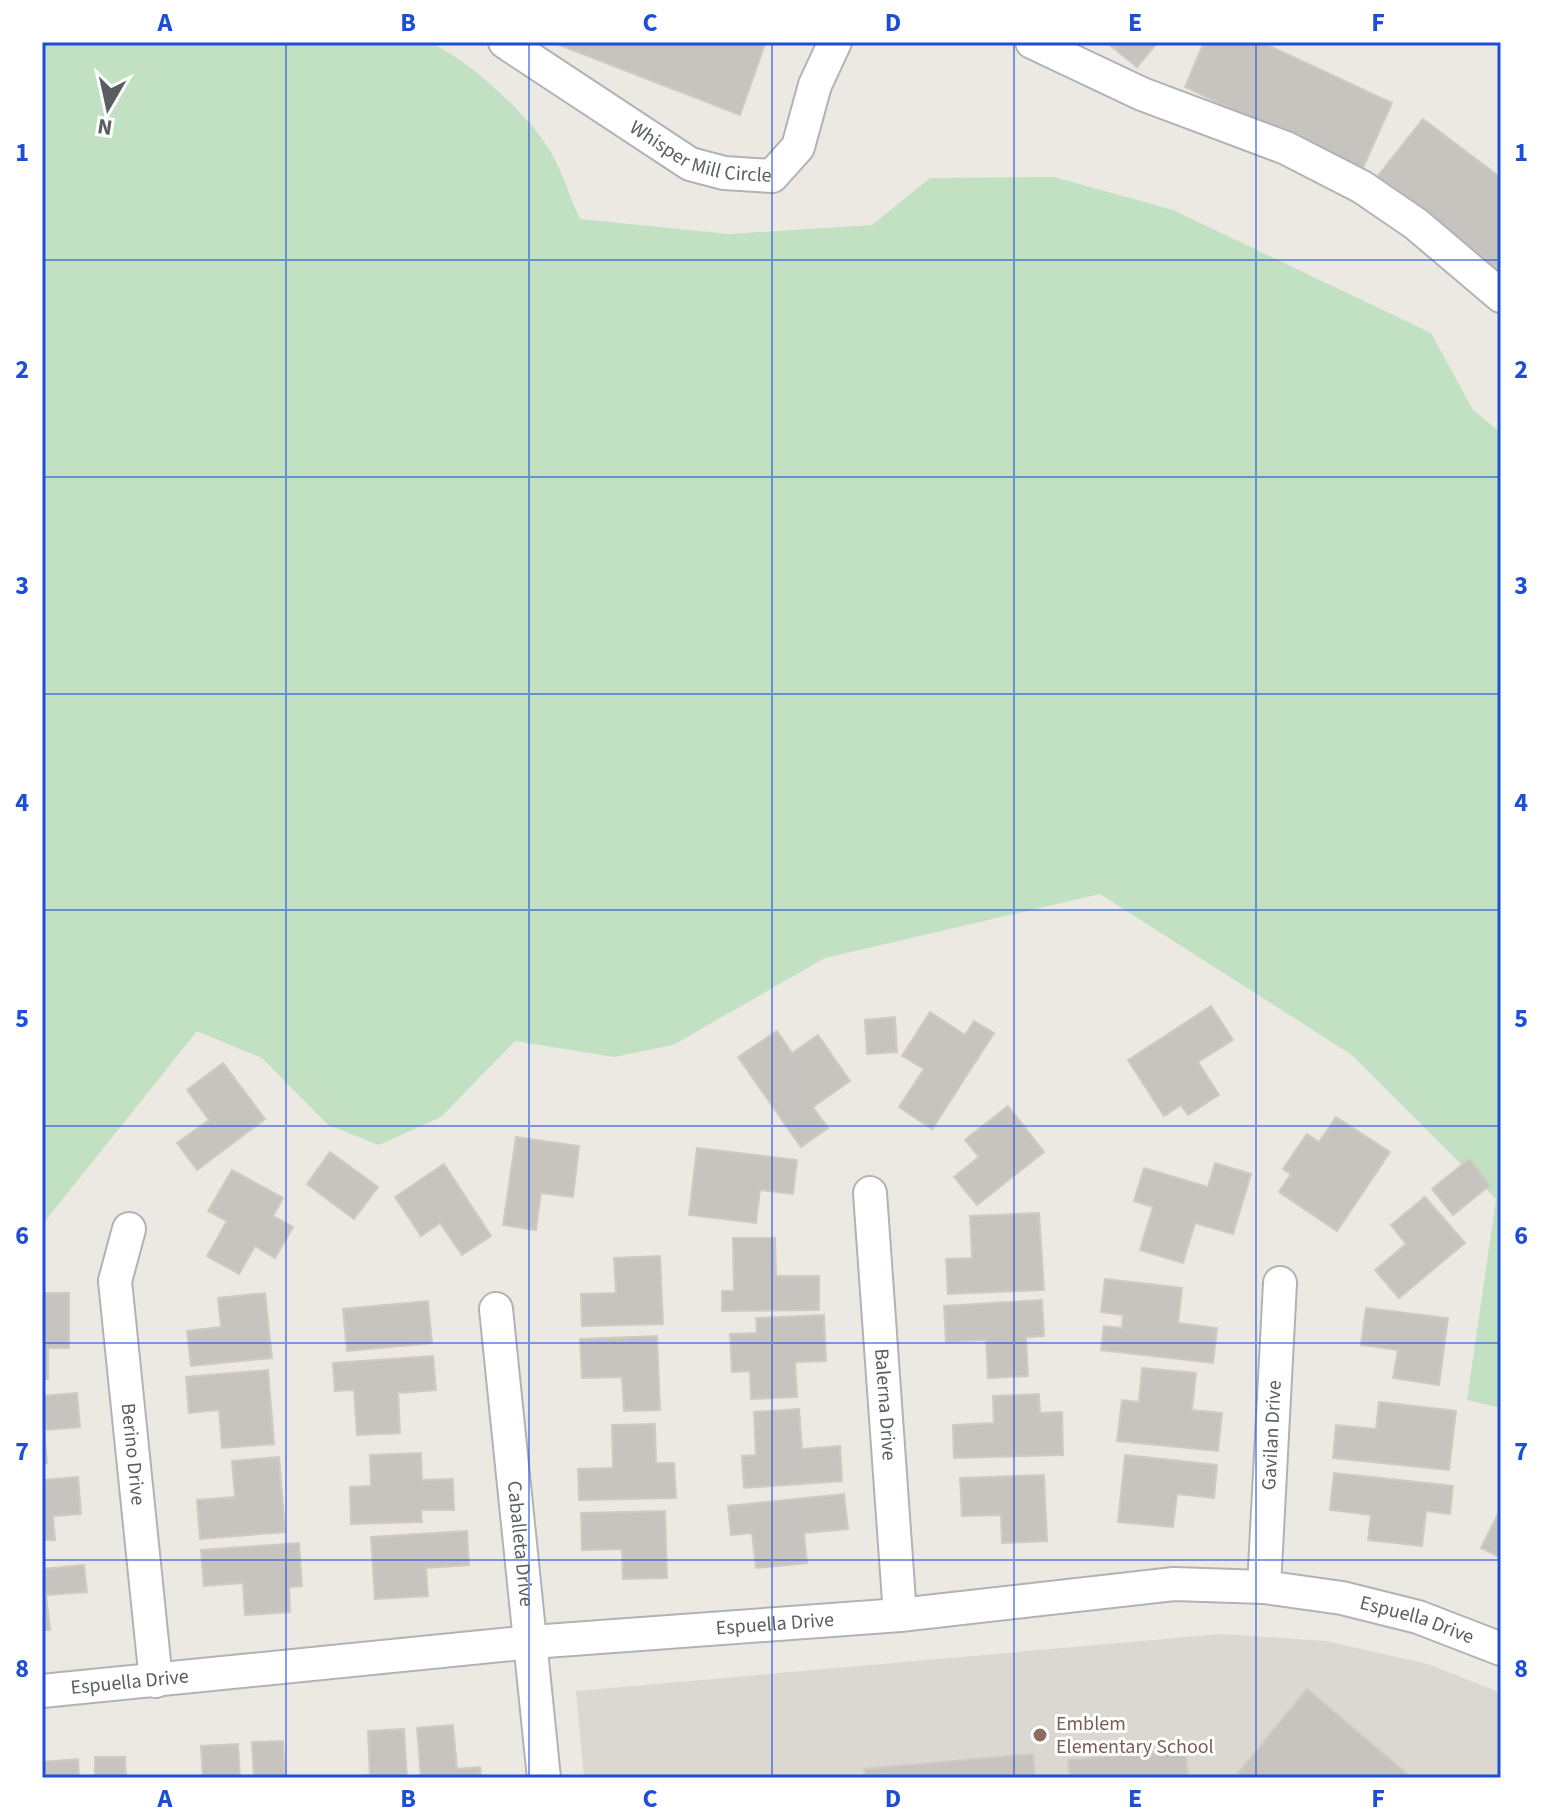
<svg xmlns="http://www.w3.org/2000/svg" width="1543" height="1820" font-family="'Source Sans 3',sans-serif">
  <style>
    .education { fill: #dbd8d1 }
    .green { fill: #c2e0c2 }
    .building { fill: #c7c4bf; stroke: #cfcbc2; stroke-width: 2 }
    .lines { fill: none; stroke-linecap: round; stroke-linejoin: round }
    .street-casing { stroke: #b0b3b6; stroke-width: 36 }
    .street { stroke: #fff; stroke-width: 32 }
    .grid { fill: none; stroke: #1d4ed8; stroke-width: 2; stroke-opacity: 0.55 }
    .education-dot { fill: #8d6e63; stroke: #fff; stroke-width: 3 }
    .labels { text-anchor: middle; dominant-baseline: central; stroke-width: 6; stroke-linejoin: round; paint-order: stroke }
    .street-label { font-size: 20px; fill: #5b5e61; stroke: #fff }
    .education-label { font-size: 20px; fill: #785e54; stroke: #fff; text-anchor: start }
    .neatline { fill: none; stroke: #1d4ed8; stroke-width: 3 }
    .grid-label { font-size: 26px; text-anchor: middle; font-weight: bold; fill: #1d4ed8 }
  </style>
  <rect width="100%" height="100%" fill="#ece9e3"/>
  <polygon class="education" points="1221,1634 1326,1641 1428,1664 1501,1693 1501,1778 584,1778 576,1691"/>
  <path class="green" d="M 42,42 L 426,42 C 462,53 526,113 547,146 C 561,167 569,196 580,219 L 728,234 L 872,225 L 930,178 L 1054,177 L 1173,210 L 1431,333 L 1473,410 L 1501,433 L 1501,1408 L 1467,1400 L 1496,1199 L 1352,1055 L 1100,894 L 825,958 L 673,1045 L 614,1057 L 515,1041 L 441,1117 L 379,1145 L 328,1125 L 262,1058 L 197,1031 L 42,1225 Z"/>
  <g class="building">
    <polygon points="560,42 759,42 765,44 740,115 559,45"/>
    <polygon points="1106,42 1158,42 1137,67"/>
    <polygon points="1204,42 1261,42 1392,103 1362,170 1185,87"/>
    <polygon points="1423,119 1501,178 1501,272 1377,177"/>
    <polygon points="1211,1006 1233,1040 1198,1062 1219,1095 1188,1115 1181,1105 1164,1116 1128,1060"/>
    <polygon points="930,1012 965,1035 974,1021 994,1033 932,1129 899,1107 924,1069 902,1056"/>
    <polygon points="895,1017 897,1052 867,1054 865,1020"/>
    <polygon points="777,1031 792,1053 818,1035 850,1081 813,1107 828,1128 801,1147 738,1057"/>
    <polygon points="223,1063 265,1119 197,1170 177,1143 209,1120 187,1090"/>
    <polygon points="1008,1106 1044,1152 977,1205 954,1177 979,1157 965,1140"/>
    <polygon points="1336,1117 1390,1152 1337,1231 1279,1192 1291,1174 1283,1169 1307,1134 1319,1142"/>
    <polygon points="516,1137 579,1146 573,1197 541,1193 536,1230 503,1225"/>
    <polygon points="697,1148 797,1160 793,1194 760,1190 756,1223 689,1215"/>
    <polygon points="330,1152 378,1187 354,1219 307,1184"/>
    <polygon points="1469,1159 1490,1185 1453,1215 1432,1189"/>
    <polygon points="1215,1163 1251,1174 1233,1234 1195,1223 1183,1263 1140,1250 1153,1207 1134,1201 1144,1168 1208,1187"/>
    <polygon points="444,1164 491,1236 462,1255 440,1223 421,1236 395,1197"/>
    <polygon points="232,1170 283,1198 273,1216 293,1227 275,1258 255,1246 239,1274 207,1256 227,1221 208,1211"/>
    <polygon points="1425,1197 1465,1243 1399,1298 1375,1270 1406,1244 1391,1225"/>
    <polygon points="1039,1213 1044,1290 948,1294 946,1259 972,1258 970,1216"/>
    <polygon points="733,1238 775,1238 776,1276 819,1276 819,1310 722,1311 722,1291 734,1291"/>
    <polygon points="660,1256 663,1324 582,1326 581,1294 616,1293 614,1258"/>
    <polygon points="1105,1279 1182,1288 1178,1323 1217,1328 1213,1363 1101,1350 1104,1326 1122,1328 1123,1315 1101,1312"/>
    <polygon points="42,1293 69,1293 69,1348 48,1348 48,1379 42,1379"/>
    <polygon points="265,1293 272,1358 191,1366 187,1331 221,1327 218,1298"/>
    <polygon points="1042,1300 1044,1336 1026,1337 1028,1376 988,1378 986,1340 946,1342 944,1306"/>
    <polygon points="428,1301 432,1343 347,1351 343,1309"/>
    <polygon points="1366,1308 1448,1318 1439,1385 1393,1378 1398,1350 1361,1345"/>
    <polygon points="824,1315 826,1361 795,1362 797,1397 751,1399 750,1371 732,1372 730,1334 757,1333 756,1318"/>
    <polygon points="657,1336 660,1410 624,1411 622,1377 582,1378 580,1339"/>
    <polygon points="433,1356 436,1390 398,1393 400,1433 357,1435 354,1390 335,1391 333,1363"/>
    <polygon points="1142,1368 1196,1373 1192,1410 1222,1413 1218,1451 1117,1441 1122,1400 1139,1402"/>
    <polygon points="268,1370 274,1444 222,1448 219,1410 189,1413 186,1377"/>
    <polygon points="77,1393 80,1427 44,1430 47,1463 42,1464 42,1396"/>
    <polygon points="1039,1394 1040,1413 1062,1412 1063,1455 954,1458 953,1425 994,1423 993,1396"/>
    <polygon points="1379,1402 1456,1411 1449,1470 1333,1458 1336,1425 1376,1429"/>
    <polygon points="799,1409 802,1449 840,1446 842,1481 744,1488 742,1456 756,1455 754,1412"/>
    <polygon points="655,1424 656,1463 674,1463 676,1498 579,1500 578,1469 613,1468 612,1425"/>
    <polygon points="421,1453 422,1480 453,1479 454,1510 421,1510 422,1522 351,1524 350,1487 371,1486 370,1455"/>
    <polygon points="1125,1455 1217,1465 1214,1498 1177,1494 1173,1527 1118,1522"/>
    <polygon points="279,1457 285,1532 200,1539 197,1500 235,1497 232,1461"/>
    <polygon points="1334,1473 1453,1486 1450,1514 1426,1511 1422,1546 1368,1540 1371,1515 1330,1510"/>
    <polygon points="1044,1475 1047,1541 1002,1543 1001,1515 962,1516 960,1478"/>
    <polygon points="78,1477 81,1514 53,1516 55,1540 42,1540 42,1480"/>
    <polygon points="844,1494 848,1529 804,1533 807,1563 756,1568 752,1533 731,1535 728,1506"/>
    <polygon points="1501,1508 1501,1558 1481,1548"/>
    <polygon points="665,1511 667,1578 623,1579 622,1549 582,1550 581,1513"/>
    <polygon points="467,1531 469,1565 426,1568 428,1596 375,1599 371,1537"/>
    <polygon points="299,1543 302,1586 289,1587 290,1612 245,1615 243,1583 204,1586 201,1550"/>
    <polygon points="84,1565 87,1592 46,1595 50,1630 42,1630 42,1569"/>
    <polygon points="1307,1689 1412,1778 1234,1778"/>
    <polygon points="453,1725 457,1769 480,1767 481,1778 421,1778 417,1728"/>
    <polygon points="404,1729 407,1778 343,1778 370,1775 368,1731"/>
    <polygon points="283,1741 285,1778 254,1778 252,1742"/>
    <polygon points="238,1744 240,1778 203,1778 201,1746"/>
    <polygon points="1185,1749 1188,1778 1070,1778 1068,1760"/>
    <polygon points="1033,1754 1035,1778 865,1778 864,1769"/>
    <polygon points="95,1757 125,1757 126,1778 95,1778"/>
    <polygon points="78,1759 79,1778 42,1778 42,1762"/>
  </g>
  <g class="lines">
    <g class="street-casing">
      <g id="street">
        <path id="s1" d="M 505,42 L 690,164 L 724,173 L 772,176 L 798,147 L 815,85 L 835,42"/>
        <polyline points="1032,42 1142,94 1286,148 1362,187 1416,224 1501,296"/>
        <path id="s2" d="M 870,1193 L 900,1615"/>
        <path id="s3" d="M 129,1229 L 115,1281 L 156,1681"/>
        <path id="s4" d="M 496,1309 L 544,1778"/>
        <path id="s5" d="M 1264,1587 L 1280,1283"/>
        <path id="s6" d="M 42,1691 L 532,1642 L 900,1615 L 1174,1584 L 1264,1587 L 1342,1598 L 1418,1617 L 1501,1649"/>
      </g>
    </g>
    <use href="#street" class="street"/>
  </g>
  <path class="grid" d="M 286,42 L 286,1778M 529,42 L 529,1778M 772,42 L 772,1778M 1014,42 L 1014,1778M 1256,42 L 1256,1778M 42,260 L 1501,260M 42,477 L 1501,477M 42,694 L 1501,694M 42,910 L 1501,910M 42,1126 L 1501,1126M 42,1343 L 1501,1343M 42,1560 L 1501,1560"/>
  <circle class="education-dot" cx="1040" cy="1735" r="8"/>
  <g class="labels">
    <g class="street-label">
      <text stroke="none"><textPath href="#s1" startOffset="228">Whisper Mill Circle</textPath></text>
      <text stroke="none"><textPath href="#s2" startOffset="212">Balerna Drive</textPath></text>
      <text stroke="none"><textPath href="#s5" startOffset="152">Gavilan Drive</textPath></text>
      <text stroke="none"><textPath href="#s3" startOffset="228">Berino Drive</textPath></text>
      <text stroke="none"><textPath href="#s4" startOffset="236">Caballeta Drive</textPath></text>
      <text stroke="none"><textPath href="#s6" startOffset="1384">Espuella Drive</textPath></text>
      <text stroke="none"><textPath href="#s6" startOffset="736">Espuella Drive</textPath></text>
      <text stroke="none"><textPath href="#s6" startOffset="88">Espuella Drive</textPath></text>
    </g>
    <g class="education-label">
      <text x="1056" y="1724">Emblem<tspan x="1056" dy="23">Elementary School</tspan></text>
    </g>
  </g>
  <rect width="1543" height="1820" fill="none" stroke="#ffffff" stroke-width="88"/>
  <g transform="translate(108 108) rotate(189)" stroke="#ffffff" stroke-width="6" paint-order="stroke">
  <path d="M0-6L14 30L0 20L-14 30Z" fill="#5b5e61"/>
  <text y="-12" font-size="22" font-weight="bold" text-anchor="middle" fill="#5b5e61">N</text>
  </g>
  <rect x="44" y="44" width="1455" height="1732" class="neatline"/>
  <g class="grid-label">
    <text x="165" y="31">A</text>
    <text x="408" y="31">B</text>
    <text x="650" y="31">C</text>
    <text x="893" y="31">D</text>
    <text x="1135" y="31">E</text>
    <text x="1378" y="31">F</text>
    <text x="22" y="161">1</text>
    <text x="1521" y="161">1</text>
    <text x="22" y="378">2</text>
    <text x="1521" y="378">2</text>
    <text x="22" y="594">3</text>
    <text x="1521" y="594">3</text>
    <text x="22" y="811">4</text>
    <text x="1521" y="811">4</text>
    <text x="22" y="1027">5</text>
    <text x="1521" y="1027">5</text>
    <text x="22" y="1244">6</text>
    <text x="1521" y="1244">6</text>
    <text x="22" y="1460">7</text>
    <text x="1521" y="1460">7</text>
    <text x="22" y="1677">8</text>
    <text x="1521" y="1677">8</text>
    <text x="165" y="1807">A</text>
    <text x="408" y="1807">B</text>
    <text x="650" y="1807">C</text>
    <text x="893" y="1807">D</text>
    <text x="1135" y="1807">E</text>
    <text x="1378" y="1807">F</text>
  </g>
</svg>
